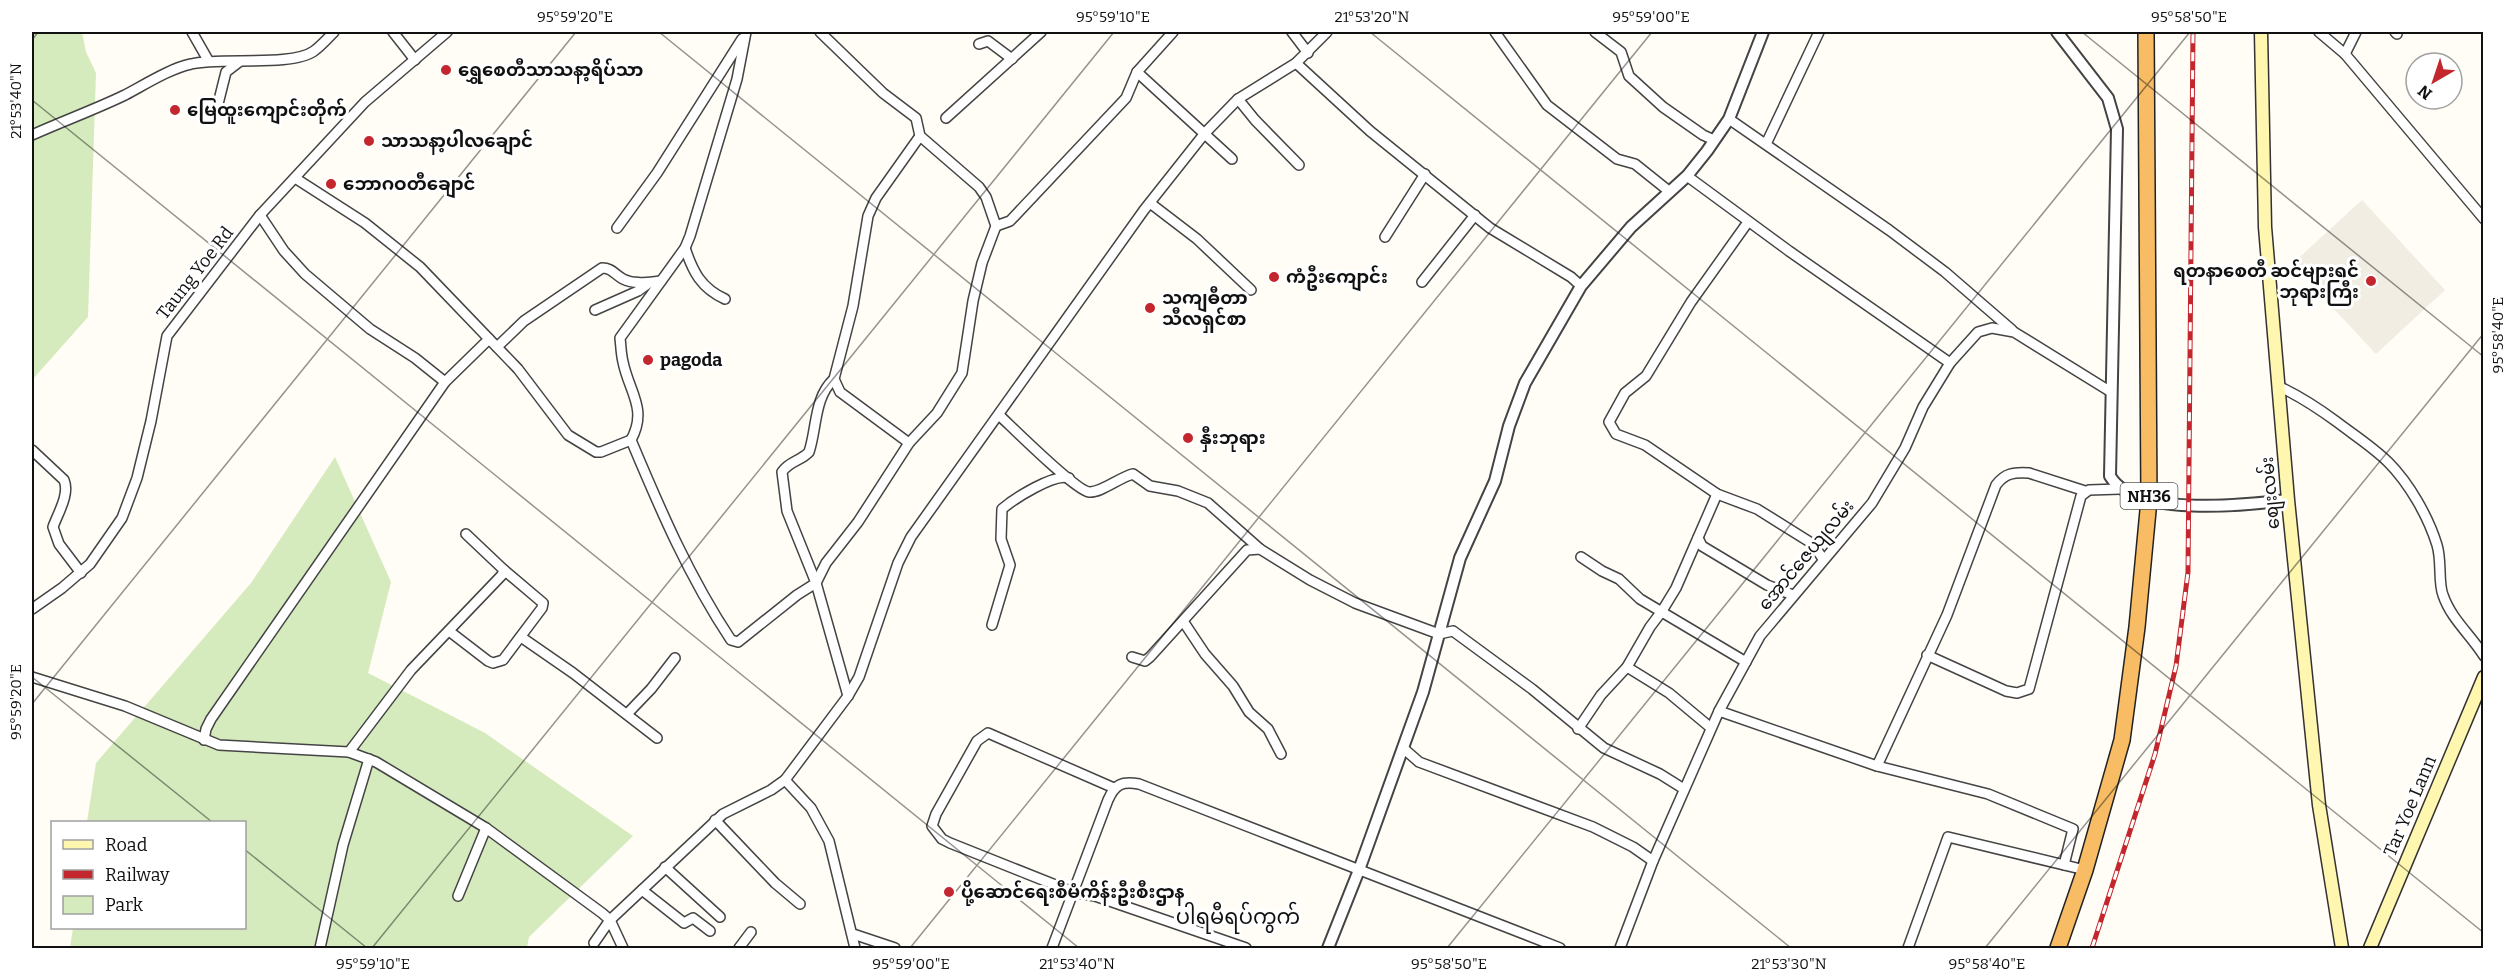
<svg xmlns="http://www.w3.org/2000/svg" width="2515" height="980" font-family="Bitter,'Noto Sans Myanmar',serif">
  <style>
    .park { fill: #d5ebbd }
    .plaza { fill: #f1ede2 }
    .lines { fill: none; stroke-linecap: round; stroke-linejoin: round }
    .minor-casing { stroke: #444; stroke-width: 12 }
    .tertiary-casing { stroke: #444; stroke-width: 14 }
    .secondary-casing { stroke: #333; stroke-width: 15 }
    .trunk-casing { stroke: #222; stroke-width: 18 }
    .minor { stroke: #fff; stroke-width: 9 }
    .tertiary { stroke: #fff; stroke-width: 10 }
    .secondary { stroke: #fff6b0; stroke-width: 12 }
    .trunk { stroke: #f7bc64; stroke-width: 15 }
    .rail-casing { stroke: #c4262e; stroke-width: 5 }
    .rail { stroke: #fff; stroke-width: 3; stroke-dasharray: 9; stroke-linecap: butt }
    .ticks { fill: none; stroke: #111; stroke-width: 1.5; stroke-opacity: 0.45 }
    .poi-dot { fill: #c4262e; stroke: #fff; stroke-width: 2 }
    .labels { text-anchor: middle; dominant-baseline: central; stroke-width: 6; stroke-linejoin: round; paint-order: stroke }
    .shield { fill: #fff; stroke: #585858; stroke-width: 1.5 }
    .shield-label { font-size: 16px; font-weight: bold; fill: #111 }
    .poi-label { font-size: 18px; font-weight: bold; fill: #111; stroke: #fff; text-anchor: start }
    .street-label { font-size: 18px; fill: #111; stroke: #fff }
    .quarter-label { font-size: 21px; fill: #111; stroke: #fff }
    .neatline { fill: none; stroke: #111; stroke-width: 2 }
    .ticks-label { font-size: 15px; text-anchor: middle; fill: #111 }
  </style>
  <rect width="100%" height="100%" fill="#fffdf5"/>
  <g class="park">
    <polygon points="32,32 82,32 86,52 96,73 88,317 32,380"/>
    <polygon points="335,457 391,582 368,673 485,733 633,836 529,937 527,948 70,948 73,928 244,928 244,822 87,822 96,763 251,583"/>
  </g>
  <polygon class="plaza" points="2362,200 2445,290 2376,354 2292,264"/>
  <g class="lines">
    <g class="minor-casing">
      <g id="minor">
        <polyline points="192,32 208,60"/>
        <polyline points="393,32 415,60"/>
        <path d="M 746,32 L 737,79 L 690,236 L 685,248 L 620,338 C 621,346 621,354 623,362 C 629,392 648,409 631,440 C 660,509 689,577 731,640 L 738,642 L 797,595 L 816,583 L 787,511 L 782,472 C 789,461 801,461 809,452 C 817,428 814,397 834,379"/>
        <polyline points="820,32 883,93 916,118 920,136 979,187 986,197 996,226 982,263 973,301 962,373 937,413 909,443 858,522 826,563 816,583 848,696"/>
        <polyline points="1292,32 1308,53"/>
        <polyline points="1495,32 1547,105 1617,159 1635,164 1670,192"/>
        <polyline points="1595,32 1621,52 1629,76 1663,107 1703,135 1714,140"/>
        <polyline points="2319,32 2345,54 2484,219"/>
        <polyline points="2395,32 2397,34"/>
        <polyline points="979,44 988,41 1012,59"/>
        <polyline points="2345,54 2356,32"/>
        <polyline points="1296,63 1370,131 1490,228 1571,277 1581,286"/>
        <polyline points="1137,72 1232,159"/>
        <polyline points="1238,99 1255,120 1299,165"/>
        <polyline points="218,104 226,72 239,62"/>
        <polyline points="946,118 1041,32"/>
        <polyline points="1729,119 1889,230 1945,272 2012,330"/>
        <path d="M 32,135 C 63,121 94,110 125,95 C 144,85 171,68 191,64 C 220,57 292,67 314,51 C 321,46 328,38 334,32"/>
        <polyline points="1766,144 1819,32"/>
        <polyline points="1687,176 1789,251 1950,363"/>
        <polyline points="295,178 365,223 420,267 518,369 568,435 596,452 601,452 631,440"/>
        <polyline points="1150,203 1197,239 1251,290"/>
        <polyline points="260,215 284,251 305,274 370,329 415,358 445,382 489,339"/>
        <polyline points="1748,222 1691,302 1646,376 1625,393 1609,422 1616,434 1645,445 1717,494 1757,509 1813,544 1823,559"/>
        <polyline points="996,226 1010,221 1126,98 1137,72 1173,32"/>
        <polyline points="617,228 657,173 742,39"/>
        <polyline points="1385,237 1425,174"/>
        <path d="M 685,248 C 693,272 701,288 725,299"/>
        <polyline points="1422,282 1475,215"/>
        <polyline points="595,310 638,291 649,283"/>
        <path d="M 497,347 L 524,321 L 602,268 C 612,268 614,274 623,279 C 635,285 649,282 661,281"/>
        <path d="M 2278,386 C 2300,396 2318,408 2337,422 C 2354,435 2373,447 2388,462 C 2409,483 2428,516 2437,545 C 2442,561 2438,583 2443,595 C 2451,619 2471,635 2484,656"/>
        <path d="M 999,415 C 1013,428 1075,490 1089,492 C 1101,493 1120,477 1133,474 L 1150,486 L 1178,491 L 1208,503 L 1260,549 L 1310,580 L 1355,603 L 1439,634 L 1453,631 L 1532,689 L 1604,748 L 1660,774 L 1684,789"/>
        <polyline points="909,443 840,392 834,379 853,306 868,216 876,198 920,136"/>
        <path d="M 32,450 L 64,480 C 70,494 58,513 53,527 L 59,544 L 81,573"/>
        <polyline points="1698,538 1702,546 1767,585 1793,595"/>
        <polyline points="1581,557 1602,571 1619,579 1640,599 1746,662"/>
        <polyline points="32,609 62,588 90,564 122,518 137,478 151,421 167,336 260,215 365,102 447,32"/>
        <polyline points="1183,621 1205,654 1233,686 1249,712 1268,729 1281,754"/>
        <path d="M 992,625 L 1010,565 L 1001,539 L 1002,509 C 1014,499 1054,473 1069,478"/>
        <polyline points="449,631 488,661 493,663 503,660 542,608 543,603 504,570"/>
        <polyline points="521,637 573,673 657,738"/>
        <polyline points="1927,655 2006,691 2017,693 2029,689 2081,496 2089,490 2120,489"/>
        <polyline points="1132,657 1145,661 1150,657 1247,550 1260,549"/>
        <polyline points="1627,667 1669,693 1711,728"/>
        <polyline points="32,677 125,706 219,745 349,752 376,762 486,828 602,913 610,920 623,948"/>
        <polyline points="1719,711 1877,766 1988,794 2073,829 2064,865"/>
        <polyline points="627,714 651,689 675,658"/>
        <polyline points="1578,729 1601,695 1627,667 1650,627 1662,611 1676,588 1717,494"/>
        <polyline points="204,740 206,729 211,719 445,382"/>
        <polyline points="1403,748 1419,762 1593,827 1633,847 1653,861"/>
        <polyline points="349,752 411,670 502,575 504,570 466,534"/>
        <path d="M 1877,766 L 1947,615 L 1996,485 C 2005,473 2014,472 2029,473 L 2085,491"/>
        <polyline points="1114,788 988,733 977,741 936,814 932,826 942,839 950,843 1073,892 1095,896 1246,948"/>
        <polyline points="715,820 775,883 800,904"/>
        <polyline points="665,867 720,917"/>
        <polyline points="642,890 684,923 693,918 710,931"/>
        <polyline points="458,896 486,828"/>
        <polyline points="853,934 895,948"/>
        <polyline points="594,943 610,920 723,814 771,790 785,780"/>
        <polyline points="320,948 343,845 369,759"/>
        <polyline points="739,948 751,932"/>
        <polyline points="855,948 829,841 811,808 785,780 848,696 859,677 898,563 911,537 1144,210 1205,133 1238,99 1296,63 1327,32"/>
        <path d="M 1052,948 L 1108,800 C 1115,784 1122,781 1139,784 L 1560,948"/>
        <polyline points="1620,948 1653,861 1719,711 1760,636 1872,503 1905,448 1923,407 1950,363 1978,332 1992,328 2014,332 2111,392"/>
        <polyline points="1908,948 1948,837 2085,870"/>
      </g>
    </g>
    <g class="tertiary-casing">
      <g id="tertiary">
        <path d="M 2057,32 L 2108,98 L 2117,129 L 2110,476 C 2134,518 2247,505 2288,500"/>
        <polyline points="1328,948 1359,870 1423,692 1460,558 1495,481 1509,426 1525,383 1581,286 1631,227 1687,176 1707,151 1729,119 1763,32"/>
      </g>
    </g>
    <g class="secondary-casing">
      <g id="secondary">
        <polyline points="2261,32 2265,227 2288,500 2319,805 2342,948"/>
        <polyline points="2370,948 2484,677"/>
      </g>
    </g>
    <g class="trunk-casing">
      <polyline id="trunk" points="2058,948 2085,870 2122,740 2137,627 2149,500 2146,32"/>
    </g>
    <use href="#minor" class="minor"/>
    <use href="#tertiary" class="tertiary"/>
    <use href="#secondary" class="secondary"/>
    <use href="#trunk" class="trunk"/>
    <g class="rail-casing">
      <polyline id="rail" points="2092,948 2155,754 2176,666 2188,572 2193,32"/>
    </g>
    <use href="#rail" class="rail"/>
  </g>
  <path class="ticks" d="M 659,32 L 1791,948M 1370,32 L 2484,933M 2082,32 L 2484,357M 32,40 L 38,32M 32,100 L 1079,948M 32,677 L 212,822M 32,704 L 576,32M 244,849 L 367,948M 372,948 L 1114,32M 910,948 L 1652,32M 1447,948 L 2190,32M 1985,948 L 2484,333"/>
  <g class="poi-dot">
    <circle cx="446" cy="70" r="6"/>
    <circle cx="175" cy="110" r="6"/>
    <circle cx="369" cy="141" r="6"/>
    <circle cx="331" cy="184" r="6"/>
    <circle cx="1274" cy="277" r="6"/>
    <circle cx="2371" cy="281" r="6"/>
    <circle cx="1150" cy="308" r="6"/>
    <circle cx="648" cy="360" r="6"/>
    <circle cx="1188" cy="438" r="6"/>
    <circle cx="949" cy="892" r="6"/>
  </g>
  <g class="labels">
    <rect class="shield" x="2120.5" y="483" width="57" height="26" rx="4.5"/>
    <g class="shield-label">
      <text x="2149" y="496">NH36</text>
    </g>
    <g class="poi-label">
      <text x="458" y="70">ရွှေစေတီသာသနာ့ရိပ်သာ</text>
      <text x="187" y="110">မြေထူးကျောင်းတိုက်</text>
      <text x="381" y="141">သာသနာ့ပါလချောင်</text>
      <text x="343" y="184">ဘောဂဝတီချောင်</text>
      <text x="2359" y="271" text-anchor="end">ရတနာစေတီ ဆင်များရှင်<tspan x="2359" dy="21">ဘုရားကြီး</tspan></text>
      <text x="1286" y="277">ကံဦးကျောင်း</text>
      <text x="1162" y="298">သကျဓီတာ<tspan x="1162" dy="21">သီလရှင်စာ</tspan></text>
      <text x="660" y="360">pagoda</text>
      <text x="1200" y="438">နှီးဘုရား</text>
      <text x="961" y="892">ပို့ဆောင်ရေးစီမံကိန်းဦးစီးဌာန</text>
    </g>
    <g class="street-label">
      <text transform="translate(195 273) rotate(-52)">Taung Yoe Rd</text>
      <text transform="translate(2270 493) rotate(-95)">စျေးလမ်း</text>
      <text transform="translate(1806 555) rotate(-50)">အောင်ဇေယျလမ်း</text>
      <text transform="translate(2410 806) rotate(-67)">Tar Yoe Lann</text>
    </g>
    <g class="quarter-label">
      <text x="1238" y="917">ပါရမီရပ်ကွက်</text>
    </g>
  </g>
  <rect width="2515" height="980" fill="none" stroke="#ffffff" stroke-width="66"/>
  <rect x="51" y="821" width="195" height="108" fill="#ffffff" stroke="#a0a0a0" stroke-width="1.5"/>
  <rect x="63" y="840" width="30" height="9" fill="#fff6b0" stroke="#a0a0a0" stroke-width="1.5"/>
  <text x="105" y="851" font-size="18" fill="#111111">Road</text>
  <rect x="63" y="870" width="30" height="9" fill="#c4262e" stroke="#a0a0a0" stroke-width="1.5"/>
  <text x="105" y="881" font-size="18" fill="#111111">Railway</text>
  <rect x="63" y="896" width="30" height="18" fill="#d5ebbd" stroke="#a0a0a0" stroke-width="1.5"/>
  <text x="105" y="911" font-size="18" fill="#111111">Park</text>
  <g transform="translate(2434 81) rotate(219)"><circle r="28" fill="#ffffff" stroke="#a0a0a0" stroke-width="1.5"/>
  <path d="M0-4.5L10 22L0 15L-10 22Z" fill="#c4262e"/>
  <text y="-9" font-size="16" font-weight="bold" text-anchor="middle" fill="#111111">N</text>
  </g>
  <rect x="33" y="33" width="2449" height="914" class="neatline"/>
  <g class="ticks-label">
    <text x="575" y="22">95°59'20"E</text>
    <text x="1113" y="22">95°59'10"E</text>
    <text x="1372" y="22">21°53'20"N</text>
    <text x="1651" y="22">95°59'00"E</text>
    <text x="2189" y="22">95°58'50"E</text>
    <text transform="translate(16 101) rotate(-90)" y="5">21°53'40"N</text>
    <text transform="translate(2498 335) rotate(-90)" y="5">95°58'40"E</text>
    <text transform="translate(16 702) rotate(-90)" y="5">95°59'20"E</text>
    <text x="373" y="969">95°59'10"E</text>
    <text x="911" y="969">95°59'00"E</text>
    <text x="1077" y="969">21°53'40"N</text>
    <text x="1449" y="969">95°58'50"E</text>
    <text x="1789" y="969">21°53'30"N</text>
    <text x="1987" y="969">95°58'40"E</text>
  </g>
</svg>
